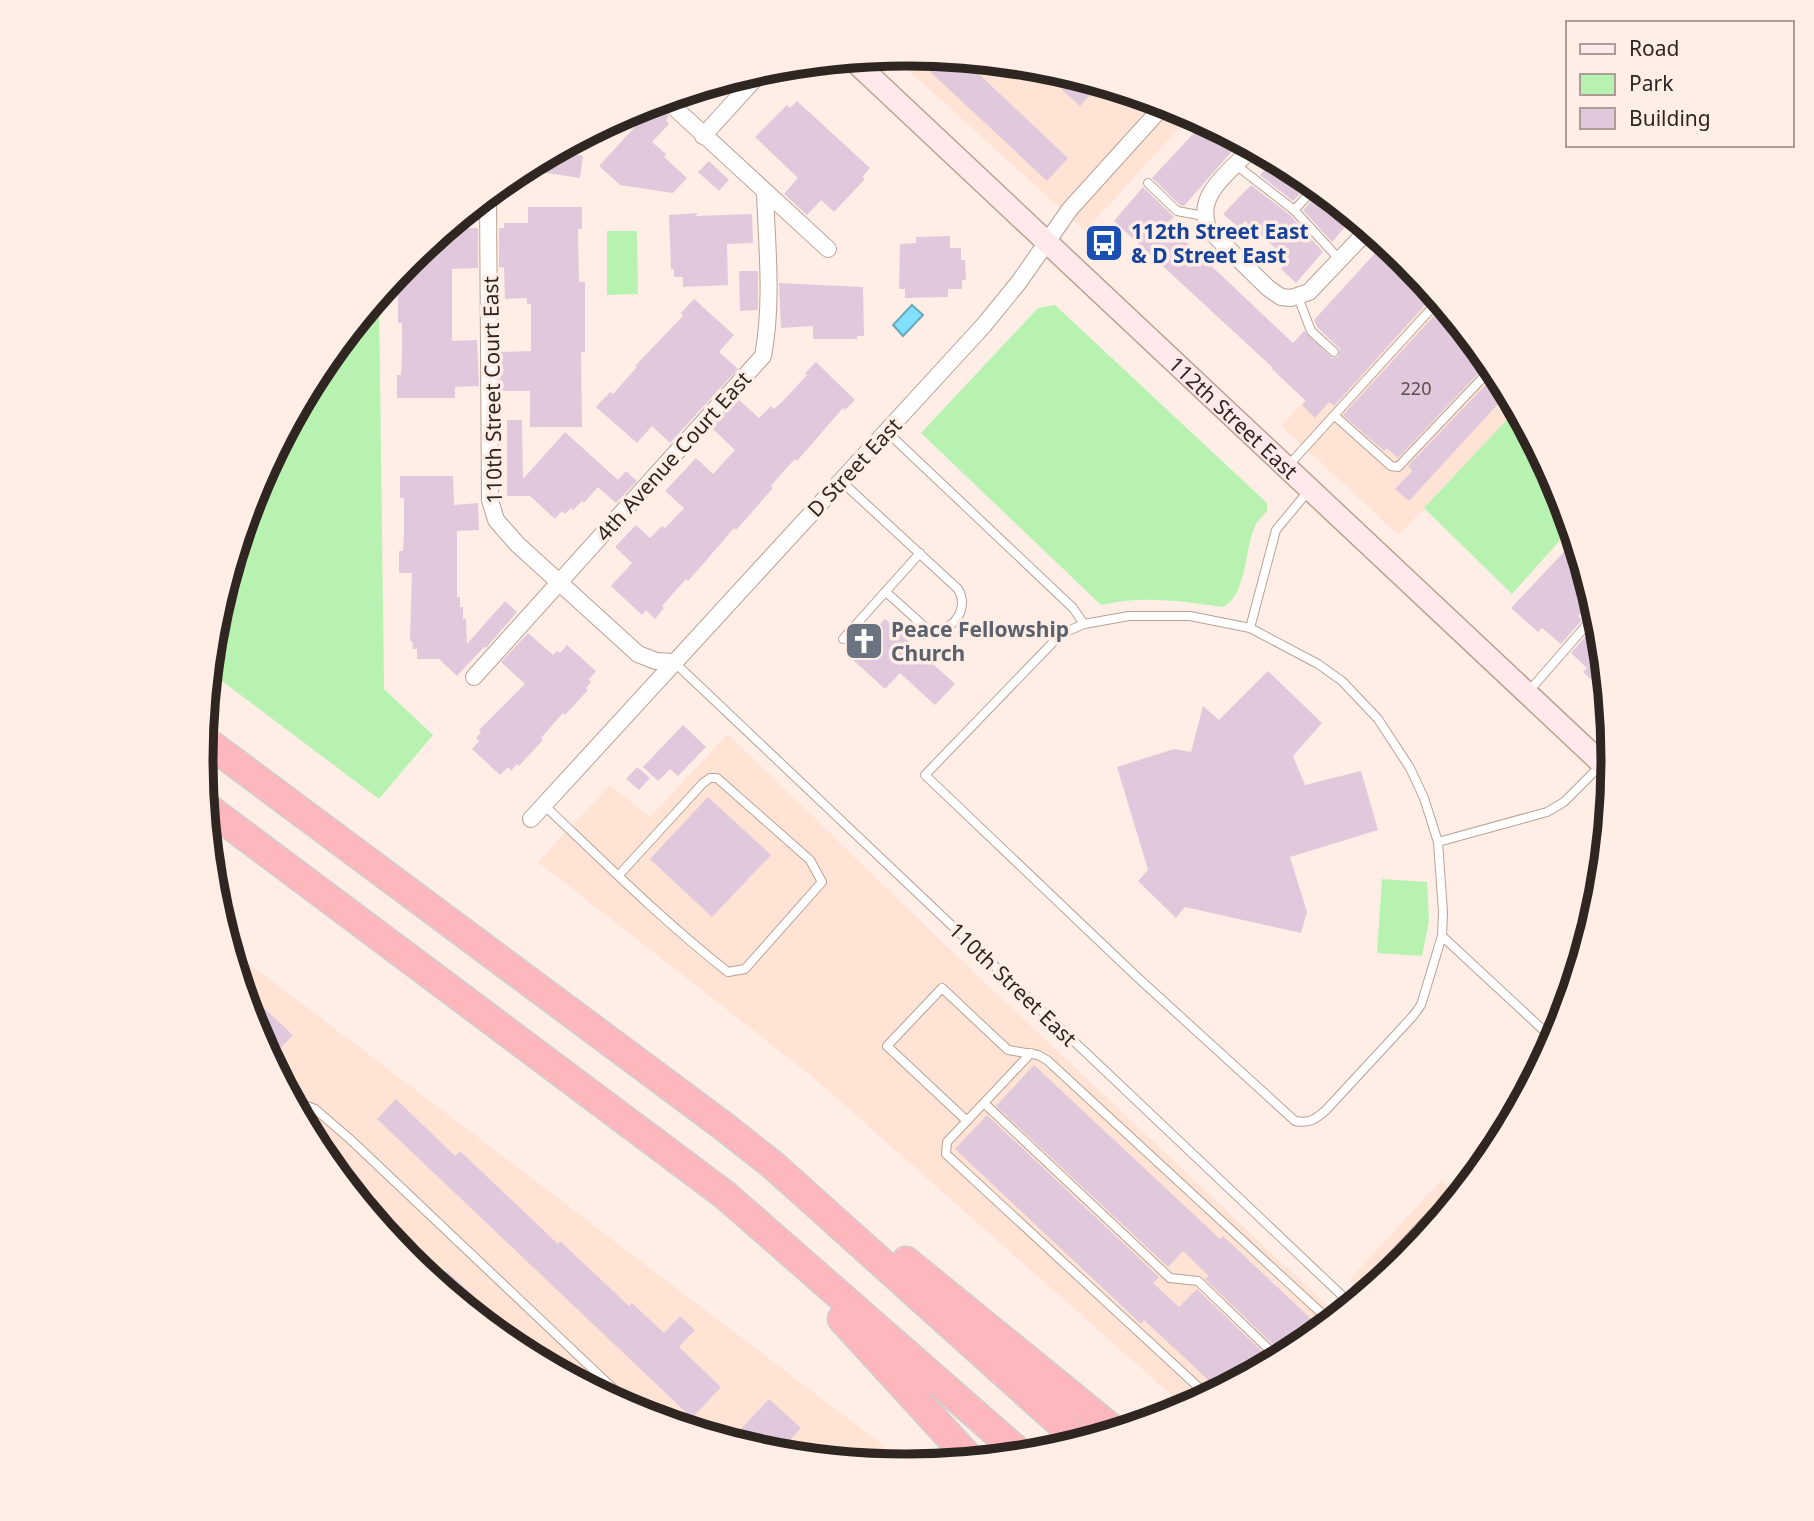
<svg xmlns="http://www.w3.org/2000/svg" width="1814" height="1521" font-family="'Noto Sans',sans-serif">
  <style>
    .built { fill: #ffe3d5 }
    .green { fill: #b7f2b1 }
    .water { fill: #80e0fd; stroke: #68a8bb; stroke-width: 2 }
    .building { fill: #e0c9dc }
    .lines { fill: none; stroke-linecap: round; stroke-linejoin: round }
    .lane-casing { stroke: #baa193; stroke-width: 10 }
    .street-casing { stroke: #baa193; stroke-width: 18 }
    .secondary-casing { stroke: #baa193; stroke-width: 24 }
    .highway-casing { stroke: #d1cfce; stroke-width: 31 }
    .lane { stroke: #fff; stroke-width: 8 }
    .street { stroke: #fff; stroke-width: 16 }
    .secondary { stroke: #ffe9eb; stroke-width: 21 }
    .highway { stroke: #feb7bd; stroke-width: 28 }
    .labels { text-anchor: middle; dominant-baseline: central; stroke-width: 7; stroke-linejoin: round; paint-order: stroke }
    .number-label { font-size: 18px; fill: #5c4f50 }
    .transit-label { font-size: 21px; font-weight: bold; fill: #164399; stroke: #feeee6; text-anchor: start }
    .street-label { font-size: 21px; fill: #302621; stroke: #feeee6 }
    .worship-label { font-size: 21px; font-weight: bold; fill: #5b616d; stroke: #feeee6; text-anchor: start }
    .rim { fill: none; stroke: #302621; stroke-width: 9 }
  </style>
  <rect width="100%" height="100%" fill="#feeee6"/>
  <g class="built">
    <polygon points="907,54 1045,68 1178,108 1191,115 1085,231 893,56"/>
    <polygon points="1418,275 1494,368 1516,410 1399,535 1281,426"/>
    <polygon points="728,734 939,939 1338,1316 1299,1348 1186,1408 813,1077 538,862 610,785 650,817"/>
    <polygon points="239,956 884,1446 902,1466 769,1453 636,1413 514,1347 407,1260 320,1153 254,1030 232,957"/>
    <polygon points="1442,1180 1459,1196 1406,1260 1365,1294 1350,1279"/>
  </g>
  <g class="green">
    <polygon points="607,231 637,231 638,294 607,295"/>
    <polygon points="379,296 384,689 433,735 379,799 210,672 214,622 255,490 320,368"/>
    <path d="M 1055,305 L 1267,503 L 1267,511 C 1264,515 1259,519 1256,524 C 1244,547 1248,594 1223,607 C 1182,601 1142,595 1101,605 L 921,433 L 1038,308 Z"/>
    <polygon points="1516,410 1560,491 1571,528 1512,594 1424,508"/>
    <polygon points="1382,879 1427,882 1429,921 1422,956 1377,953"/>
  </g>
  <polygon class="water" points="912,305 923,315 903,336 893,325"/>
  <g class="building">
    <polygon points="931,57 964,60 1068,158 1047,181 923,65"/>
    <polygon points="1074,77 1091,82 1084,89 1090,95 1080,106 1062,90"/>
    <polygon points="797,101 870,168 862,177 865,179 834,212 821,200 807,215 784,194 798,178 755,137 787,105 790,108"/>
    <polygon points="655,102 669,117 666,120 669,124 652,142 666,154 664,157 687,178 673,193 620,185 599,166 642,119 633,110"/>
    <polygon points="1204,122 1240,142 1184,206 1180,205 1152,178"/>
    <polygon points="580,138 577,155 583,156 580,178 522,169"/>
    <polygon points="1274,160 1298,173 1310,184 1293,201 1260,175"/>
    <polygon points="709,161 729,180 719,191 698,172"/>
    <polygon points="1251,185 1290,215 1323,252 1296,283 1281,269 1289,260 1245,221 1239,228 1223,214"/>
    <polygon points="1143,187 1174,217 1167,224 1293,343 1304,331 1332,358 1338,357 1340,349 1317,327 1314,320 1377,251 1413,285 1420,277 1434,295 1334,406 1329,402 1315,418 1302,405 1306,401 1272,369 1273,368 1114,221"/>
    <polygon points="1320,193 1351,220 1332,242 1303,210"/>
    <polygon points="528,207 582,207 582,229 578,229 579,282 585,282 585,352 581,352 582,427 530,427 530,391 502,391 502,386 500,386 500,352 531,351 531,304 527,304 527,298 505,299 504,267 499,268 499,228 504,228 504,223 528,223"/>
    <polygon points="698,213 695,216 752,214 753,243 727,244 728,285 683,287 683,277 674,277 674,269 671,269 669,215"/>
    <polygon points="478,228 478,268 452,269 452,341 477,340 479,386 455,387 455,398 397,398 397,375 401,375 402,357 402,323 398,323 398,288 394,288 394,277 408,261 446,229"/>
    <polygon points="950,236 950,248 961,248 961,260 965,260 966,280 962,280 962,289 948,289 948,297 905,298 905,289 899,289 900,244 916,243 916,237"/>
    <polygon points="739,271 758,271 758,310 740,311"/>
    <polygon points="779,283 863,287 864,336 857,336 857,339 813,339 813,326 781,328"/>
    <polygon points="694,299 734,335 719,352 738,369 670,443 652,426 637,443 596,407 610,392 613,394 637,367 635,366 683,316 681,313"/>
    <polygon points="1443,306 1489,362 1398,458 1387,448 1384,451 1343,415"/>
    <polygon points="816,362 855,400 845,410 843,408 797,461 795,459 782,473 771,486 773,488 746,519 736,530 734,528 697,571 688,581 686,579 662,606 664,608 655,619 646,610 642,615 611,586 632,563 615,547 636,525 650,538 662,526 665,528 684,508 665,491 696,458 713,474 735,450 712,428 738,399 759,418 771,406 774,409 783,401 807,375 805,373"/>
    <polygon points="1497,373 1508,393 1409,501 1395,489 1412,471 1408,466"/>
    <polygon points="507,420 522,420 523,479 565,432 618,480 626,471 637,481 616,503 598,487 584,503 582,501 573,510 571,508 565,514 562,511 555,519 530,496 507,496"/>
    <polygon points="400,476 453,476 454,505 478,503 479,530 457,531 457,597 460,597 460,607 463,607 463,619 466,619 467,644 505,601 517,612 486,648 484,647 457,676 439,659 417,659 417,649 413,649 412,641 410,641 412,573 399,573 399,551 403,551 404,533 404,498 400,498"/>
    <polygon points="1575,540 1593,601 1578,616 1582,620 1561,644 1542,628 1538,632 1511,608"/>
    <polygon points="885,619 896,629 902,623 913,633 907,640 955,684 935,705 900,673 885,689 850,657"/>
    <polygon points="1592,629 1601,637 1607,694 1583,672 1587,668 1571,653"/>
    <polygon points="528,633 553,655 557,651 560,653 567,645 596,671 589,679 591,682 586,688 588,690 565,715 563,713 541,738 543,740 519,766 517,764 511,771 508,767 500,775 472,749 479,741 476,738 481,732 479,730 525,684 501,662"/>
    <polygon points="1268,671 1322,723 1293,756 1305,785 1361,771 1378,830 1290,857 1307,912 1301,933 1185,907 1176,918 1138,881 1148,870 1117,767 1174,749 1191,752 1203,706 1219,720"/>
    <polygon points="683,725 706,747 678,776 670,769 658,781 643,767"/>
    <polygon points="637,767 650,778 639,790 626,779"/>
    <polygon points="708,797 771,855 712,917 650,859"/>
    <polygon points="241,987 293,1035 280,1049 252,1024"/>
    <polygon points="1034,1065 1220,1239 1223,1236 1322,1329 1299,1348 1285,1356 1205,1279 1209,1276 1183,1251 1168,1267 996,1106"/>
    <polygon points="396,1099 455,1156 460,1151 558,1244 560,1241 629,1306 632,1303 664,1333 680,1316 695,1330 679,1347 721,1387 692,1418 377,1119"/>
    <polygon points="987,1115 1159,1277 1153,1283 1179,1307 1197,1289 1273,1362 1219,1390 1144,1320 1141,1324 955,1149"/>
    <polygon points="447,1271 495,1316 487,1325 436,1283"/>
    <polygon points="769,1399 801,1428 778,1454 730,1441"/>
  </g>
  <g class="lines">
    <g class="lane-casing">
      <g id="lane">
        <polyline points="863,69 872,58"/>
        <polyline points="1236,165 1294,210 1340,260"/>
        <polyline points="1148,183 1177,211 1204,216"/>
        <polyline points="1294,210 1316,187"/>
        <polyline points="1382,241 1409,266"/>
        <polyline points="1298,297 1311,331 1334,352"/>
        <polyline points="1335,416 1391,466 1398,467 1493,367"/>
        <polyline points="886,431 1073,608 1084,624"/>
        <polyline points="1287,467 1439,300"/>
        <path d="M 841,481 L 958,589 C 971,610 950,637 926,628 L 886,592"/>
        <path d="M 1129,616 L 1190,616 L 1250,628 L 1318,664 L 1342,681 L 1378,719 L 1410,768 L 1424,798 L 1438,842 L 1443,912 L 1442,936 L 1421,1005 L 1413,1016 L 1326,1110 C 1316,1119 1309,1124 1295,1121 L 1136,976 L 925,775 L 1061,634 L 1084,624 Z"/>
        <polyline points="1250,628 1276,530 1310,489"/>
        <polyline points="843,639 920,553"/>
        <polyline points="674,662 1352,1305"/>
        <polyline points="1529,691 1597,613"/>
        <path d="M 544,805 C 604,862 663,921 728,972 L 745,969 L 822,882 L 810,860 L 717,778 L 710,778 L 703,783 L 619,875"/>
        <polyline points="1438,842 1547,812 1564,802 1602,764"/>
        <polyline points="1442,936 1554,1040"/>
        <polyline points="1031,1053 947,1142 946,1154 1208,1396"/>
        <polyline points="291,1100 315,1109 351,1140 640,1414"/>
        <polyline points="984,1103 1170,1278 1198,1281 1279,1359"/>
        <polyline points="967,1121 887,1046 942,988 1008,1050 1038,1055 1047,1060 1331,1322"/>
        <polyline points="1372,1288 1367,1283 1432,1214 1439,1220"/>
      </g>
    </g>
    <g class="street-casing">
      <g id="street">
        <polyline points="665,99 828,249"/>
        <polyline points="703,136 763,70"/>
        <path d="M 1252,148 C 1230,172 1193,195 1209,230 L 1268,288 L 1281,297 L 1291,298 L 1309,292 L 1368,230"/>
        <polyline points="488,195 490,500 496,520 517,544 638,654 656,661 674,662"/>
        <path d="M 474,677 L 763,356 C 773,303 767,247 765,193"/>
        <polyline points="531,819 984,325 1019,282 1070,209 1165,104"/>
      </g>
    </g>
    <g class="secondary-casing">
      <g id="secondary">
        <path id="s1" d="M 853,60 L 1612,773"/>
      </g>
    </g>
    <g class="highway-casing">
      <g id="highway">
        <polyline points="203,739 722,1125 774,1166 1081,1442"/>
        <polyline points="205,806 725,1195 1022,1455"/>
        <polyline points="906,1261 1116,1432"/>
        <polyline points="842,1319 971,1460"/>
      </g>
    </g>
    <use href="#lane" class="lane"/>
    <use href="#street" class="street"/>
    <use href="#secondary" class="secondary"/>
    <use href="#highway" class="highway"/>
  </g>
  <defs>
    <g id="bus-square" transform="scale(2.0125)"><rect x="-9" y="-9" width="18" height="18" rx="4" fill="#1a4fb4" stroke="#feeee6"/><path d="M-5-6H5V4H4V6H2V4H-2V6H-4V4H-5ZM-3.5-4V0h7V-4ZM-3.5 1.2v1.5H-2V1.2ZM2 1.2v1.5H3.5V1.2Z" fill="#fff"/></g>
    <g id="church-square" transform="scale(2.0125)"><rect x="-9" y="-9" width="18" height="18" rx="4" fill="#6b7280" stroke="#feeee6"/><path d="M-1.2-6h2.4v3.5h3.3v2.4h-3.3V6h-2.4V-.1h-3.3v-2.4h3.3Z" fill="#fff"/></g>
  </defs>
  <g fill-rule="evenodd">
    <use href="#bus-square" x="1104" y="243"/>
    <use href="#church-square" x="864" y="641"/>
  </g>
  <g class="labels">
    <g class="number-label">
      <text x="1416" y="388">220</text>
    </g>
    <g class="transit-label">
      <text x="1131" y="231">112th Street East<tspan x="1131" dy="24">&amp; D Street East</tspan></text>
    </g>
    <g class="street-label">
      <text transform="translate(492 390) rotate(-91)">110th Street Court East</text>
      <text stroke="none"><textPath href="#s1" startOffset="522">112th Street East</textPath></text>
      <text transform="translate(673 456) rotate(-48)">4th Avenue Court East</text>
      <text transform="translate(854 467) rotate(-47)">D Street East</text>
      <text transform="translate(1013 984) rotate(44)">110th Street East</text>
    </g>
    <g class="worship-label">
      <text x="891" y="629">Peace Fellowship<tspan x="891" dy="24">Church</tspan></text>
    </g>
  </g>
  <path d="M0 0H1814V1521H0ZM213 760a694 694 0 1 1 1388 0a694 694 0 1 1-1388 0Z" fill="#feeee6" fill-rule="evenodd"/>
  <path class="rim" d="M213 760a694 694 0 1 1 1388 0a694 694 0 1 1-1388 0Z"/>
  <rect x="1566" y="21" width="228" height="126" fill="#feeee6" stroke="#ac9e97" stroke-width="2"/>
  <rect x="1580" y="44" width="35" height="10" fill="#ffe9eb" stroke="#ac9e97" stroke-width="2"/>
  <text x="1629" y="56" font-size="21" fill="#302621">Road</text>
  <rect x="1580" y="74" width="35" height="21" fill="#b7f2b1" stroke="#ac9e97" stroke-width="2"/>
  <text x="1629" y="91" font-size="21" fill="#302621">Park</text>
  <rect x="1580" y="108" width="35" height="21" fill="#e0c9dc" stroke="#ac9e97" stroke-width="2"/>
  <text x="1629" y="126" font-size="21" fill="#302621">Building</text>
</svg>
